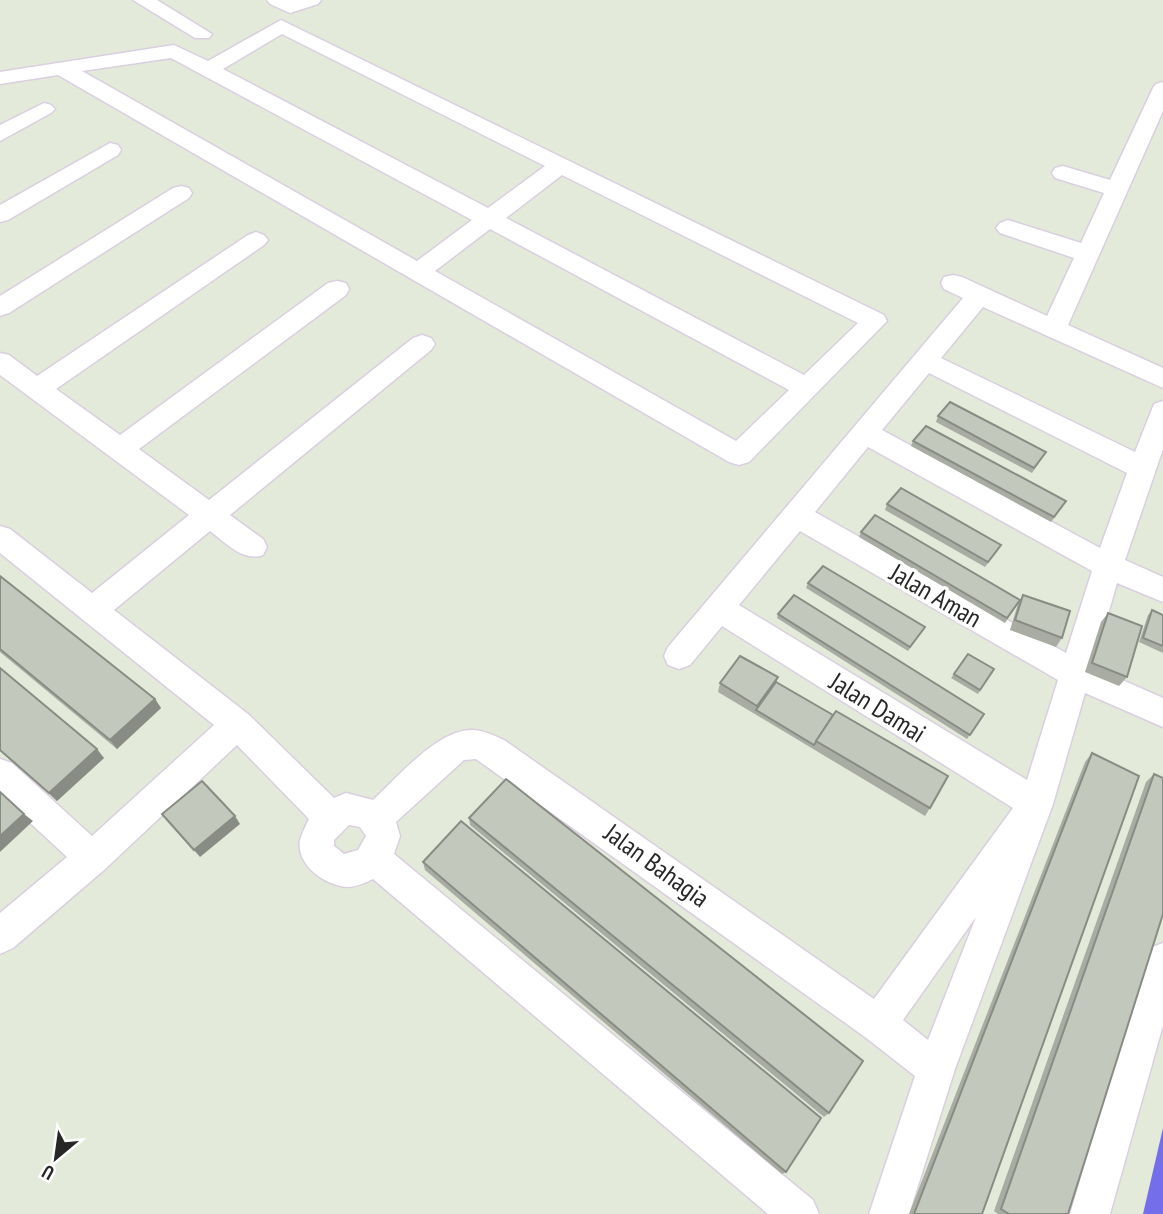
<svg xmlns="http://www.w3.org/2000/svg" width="1163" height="1214" font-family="'PT Sans Narrow',sans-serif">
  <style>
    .water { fill: #756eea }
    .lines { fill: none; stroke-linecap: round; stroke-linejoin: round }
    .street-casing { stroke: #d9cfe0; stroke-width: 3 }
    .street { fill: #fff; fill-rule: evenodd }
    .wall { fill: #a8aca2 }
    .shaded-wall { fill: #888c84 }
    .building { fill: #c3c8bc; stroke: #888c84; stroke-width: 2 }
    .labels { text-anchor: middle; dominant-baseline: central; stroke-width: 7; stroke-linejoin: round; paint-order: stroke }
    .street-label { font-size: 26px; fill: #272727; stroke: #fff }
  </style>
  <rect width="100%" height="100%" fill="#e4ead9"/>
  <polygon class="water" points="1163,1128 1163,1214 1143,1214"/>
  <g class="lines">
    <g class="street-casing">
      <g id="street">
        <polygon points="133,0 157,0 212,34 209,38 195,38"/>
        <polygon points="267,0 321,0 318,4 290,13 270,4"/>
        <path d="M 281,20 L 884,315 L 887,321 L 749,462 L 739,465 L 729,462 L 58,75 L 0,84 L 0,72 L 174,45 L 208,61 ZM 282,34 L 545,166 L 488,208 L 223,69 ZM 171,58 L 472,220 L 417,261 L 82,71 ZM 562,175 L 858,323 L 804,375 L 506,218 ZM 490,229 L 789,390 L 736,441 L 435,271 Z"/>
        <path d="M 1163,82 L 1163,111 L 1068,325 L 1163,368 L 1163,388 L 983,307 L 941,358 L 1135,452 L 1154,404 L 1163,401 L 1163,449 L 1125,560 L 1163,577 L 1163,602 L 1117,583 L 1093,667 L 1163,698 L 1163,727 L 1085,693 L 1053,804 L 955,1069 L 909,1214 L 869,1214 L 915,1076 L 865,1037 L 476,759 L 464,760 L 396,822 L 400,836 L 394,854 L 813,1200 L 819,1214 L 768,1214 L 373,879 C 363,884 351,889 341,886 C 321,882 296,863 300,840 C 302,833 306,825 309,819 L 237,745 L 104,870 L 13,948 L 0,954 L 0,913 L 67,857 L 0,795 L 0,759 L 12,763 L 92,836 L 214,725 L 0,553 L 0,526 L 10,529 L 92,593 L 189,515 L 0,375 L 0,353 L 9,355 L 37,376 L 248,235 L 256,232 L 264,235 L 268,240 L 264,245 L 56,389 L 120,435 L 328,283 L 337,281 L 346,283 L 349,289 L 346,295 L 139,449 L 209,500 L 413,338 L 422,335 L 431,338 L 435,344 L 431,350 L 230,515 L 263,539 L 267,547 L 263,555 C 243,562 226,543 210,531 L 114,610 L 248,714 L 334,798 L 346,793 L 373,800 C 399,776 438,729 473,730 C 483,730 495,736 504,740 L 874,999 L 1013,808 L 722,626 L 690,665 L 679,669 L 668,665 L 664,656 L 668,647 L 963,298 L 944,289 L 941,283 L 944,277 L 953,275 L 962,277 L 1047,316 L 1074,258 L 1000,233 L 996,228 L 1000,223 L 1008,220 L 1081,243 L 1104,193 L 1055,178 L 1052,173 L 1055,168 L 1063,166 L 1110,180 L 1153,88 L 1156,84 ZM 929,373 L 1127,473 L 1100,548 L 882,430 ZM 868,447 L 1092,571 L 1066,653 L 815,512 ZM 800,531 L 1058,680 L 1027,780 L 739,605 ZM 349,825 L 360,827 L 366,836 L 358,850 L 344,854 L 334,846 L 334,840 ZM 976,917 L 928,1040 L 903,1020 Z"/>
        <polygon points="44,103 51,105 55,109 51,113 0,141 0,125"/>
        <polygon points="110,143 118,145 121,150 118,155 8,220 0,222 0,205"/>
        <polygon points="181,186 189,188 192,193 189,198 9,313 0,316 0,296 173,188"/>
        <polygon points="1163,943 1163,1025 1110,1214 1070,1214 1145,961 1150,948"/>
      </g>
    </g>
    <use href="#street" class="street"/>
  </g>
  <g class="wall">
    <polygon points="938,416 1046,452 1032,473 936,422"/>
    <polygon points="913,441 1063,506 1051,522 911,446"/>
    <polygon points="887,504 998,550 985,567 885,510"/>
    <polygon points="861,532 1020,600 1023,595 1062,638 1056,647 1010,630 1018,604 1005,623 859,537"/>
    <polygon points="0,576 155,699 161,708 117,749 0,652"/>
    <polygon points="808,583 925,627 908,651 806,588"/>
    <polygon points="1152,610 1163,615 1163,653 1139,642 1148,615"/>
    <polygon points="1108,613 1127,677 1119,686 1085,672 1101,622"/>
    <polygon points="778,614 984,714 967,739 777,618"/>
    <polygon points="0,668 104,758 57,801 0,751"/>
    <polygon points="994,669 978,694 951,678 954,674"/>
    <polygon points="778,677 776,682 930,808 925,816 718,692 720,683"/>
    <polygon points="1092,753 982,1214 909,1214 1085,762"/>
    <polygon points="1154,774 1068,1214 998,1214 994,1211 1146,782"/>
    <polygon points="469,818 829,1113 824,1117 470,825"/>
    <polygon points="423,862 786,1172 782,1174 425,870"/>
  </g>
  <g class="shaded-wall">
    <polygon points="778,677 775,686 756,710 757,706"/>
    <polygon points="155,699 161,708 117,749 110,740"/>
    <polygon points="97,749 104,758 57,801 49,793"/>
    <polygon points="24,814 33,821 0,852 0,836"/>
    <polygon points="235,816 240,824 200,857 194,850"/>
  </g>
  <g class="building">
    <polygon points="950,402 1046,452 1034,468 938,416"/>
    <polygon points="926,426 1066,501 1054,517 913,441"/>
    <polygon points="901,488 1001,545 988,562 887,504"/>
    <polygon points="875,515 1020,600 1007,618 861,532"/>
    <polygon points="823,566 925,627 910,647 808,583"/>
    <polygon points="0,576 155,699 110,740 0,649"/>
    <polygon points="794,595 984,714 970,735 778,614"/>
    <polygon points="1023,595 1070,611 1062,638 1015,620"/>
    <polygon points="1152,610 1163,615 1163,646 1143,638"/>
    <polygon points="1108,613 1142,626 1127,677 1092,663"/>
    <polygon points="968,654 994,669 980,690 954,674"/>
    <polygon points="740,656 778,677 757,706 720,683"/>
    <polygon points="0,668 97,749 49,793 0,750"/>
    <polygon points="776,682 833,715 814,745 756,710"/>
    <polygon points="836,711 948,776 930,808 816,741"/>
    <polygon points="1092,753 1139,776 982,1214 914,1214"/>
    <polygon points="1154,774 1163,778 1163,914 1068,1214 1009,1214 1001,1209"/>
    <polygon points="506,779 863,1061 829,1113 469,818"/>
    <polygon points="202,781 235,816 194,850 162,814"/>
    <polygon points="0,792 24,814 0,836"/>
    <polygon points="461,821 821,1118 786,1172 423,862"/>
  </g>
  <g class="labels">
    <g class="street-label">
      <text transform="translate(936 595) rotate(30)">Jalan Aman</text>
      <text transform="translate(878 707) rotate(32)">Jalan Damai</text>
      <text transform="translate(657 865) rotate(36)">Jalan Bahagia</text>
    </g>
  </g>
  <g transform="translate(56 1158) rotate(209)" stroke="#ffffff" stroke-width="5" paint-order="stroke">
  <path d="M0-5L12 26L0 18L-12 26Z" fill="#272727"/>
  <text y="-10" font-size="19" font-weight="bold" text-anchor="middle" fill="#272727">U</text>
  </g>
</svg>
